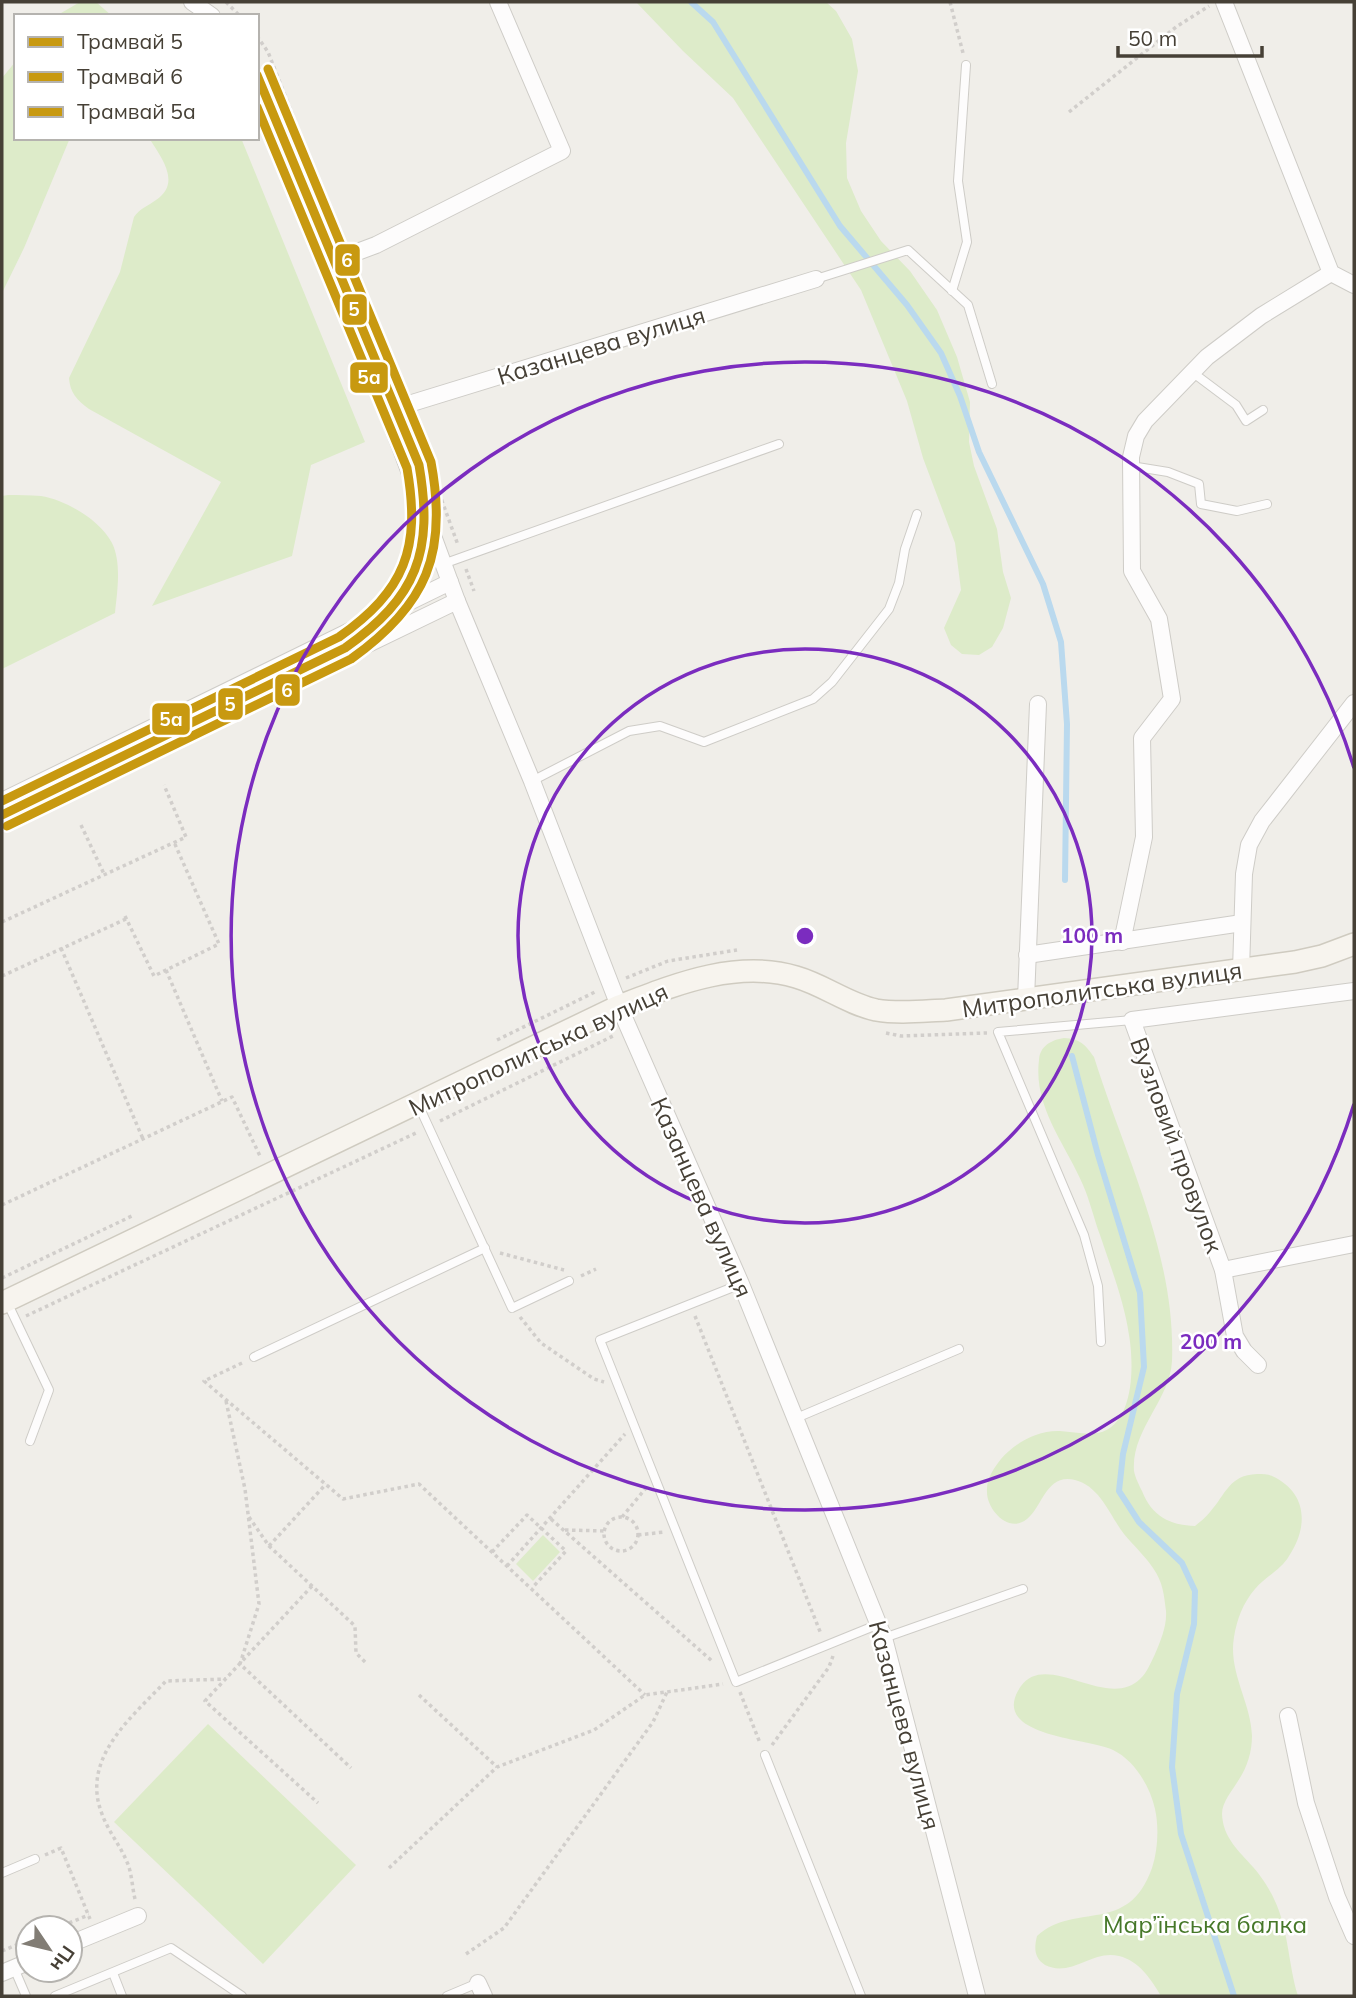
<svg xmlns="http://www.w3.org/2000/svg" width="1356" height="1998" font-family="Mulish,sans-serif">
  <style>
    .green { fill: #ddebc9 }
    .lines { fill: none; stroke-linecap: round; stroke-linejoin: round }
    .stream { stroke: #bad9ee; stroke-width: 6 }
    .service-casing { stroke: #ceccc7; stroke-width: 10 }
    .minor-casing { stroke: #ceccc7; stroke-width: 18 }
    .secondary-casing { stroke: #cfcbc0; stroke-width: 24 }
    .path { stroke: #d1cecb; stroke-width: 3.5; stroke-dasharray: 3.5 3.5; stroke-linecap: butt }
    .service { stroke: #fdfcfc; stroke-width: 8 }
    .minor { stroke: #fdfcfc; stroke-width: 16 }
    .secondary { stroke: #f7f4ee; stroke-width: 21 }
    .tram-1-casing { stroke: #fff; stroke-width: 14 }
    .tram-2-casing { stroke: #fff; stroke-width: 14 }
    .tram-3-casing { stroke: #fff; stroke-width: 14 }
    .tram-1 { stroke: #c89910; stroke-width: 9 }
    .tram-2 { stroke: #c89910; stroke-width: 9 }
    .tram-3 { stroke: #c89910; stroke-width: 9 }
    .ring { fill: none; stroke: #7b2cbf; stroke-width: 3.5 }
    .labels { text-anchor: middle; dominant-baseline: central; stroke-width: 5; stroke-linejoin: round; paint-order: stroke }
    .street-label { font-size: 24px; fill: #464036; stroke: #fff }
    .park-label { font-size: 24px; fill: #467829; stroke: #fff }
    .centre { fill: #7b2cbf; stroke: #fff; stroke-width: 3.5 }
    .ring-label { font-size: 21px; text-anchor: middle; font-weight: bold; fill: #7b2cbf; stroke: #fff; stroke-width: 5; stroke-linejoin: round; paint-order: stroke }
    .line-badge { stroke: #fff; stroke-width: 2.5 }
    .badge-label { font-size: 19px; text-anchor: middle; font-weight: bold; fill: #fff }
  </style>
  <rect width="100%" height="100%" fill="#f0eee9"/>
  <g class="green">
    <polygon points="80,2 96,2 112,16 56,16"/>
    <polygon points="636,2 826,2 836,11 852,39 858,71 846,143 847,178 861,211 881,241 910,271 937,310 957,357 970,402 969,442 974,466 997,529 1003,572 1011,598 1003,628 992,647 979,655 962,654 951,645 944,628 961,590 955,543 923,458 907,401 861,290 733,98 683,51"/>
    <polygon points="16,61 16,138 70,138 24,248 2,293 2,78"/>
    <path d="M 149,138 L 241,138 L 365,442 L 311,465 L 292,556 L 152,606 L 221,482 L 89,409 C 77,400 70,393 69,378 L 120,272 L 134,217 C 140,208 148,206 156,200 C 182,183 161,157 149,138 Z"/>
    <path d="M 8,495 C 19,495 30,495 41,496 C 66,500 100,520 112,543 C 122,563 117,593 115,613 L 2,669 L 2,496 Z"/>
    <path d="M 1064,1038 C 1080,1039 1085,1044 1094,1057 C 1125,1156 1176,1255 1172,1361 C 1170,1400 1131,1430 1134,1471 C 1135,1477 1139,1485 1142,1491 C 1152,1516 1169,1525 1195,1526 C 1200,1522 1206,1517 1210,1512 C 1226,1494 1229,1475 1257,1474 C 1263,1474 1267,1474 1272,1476 C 1307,1492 1309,1526 1289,1556 C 1281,1570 1265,1577 1255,1589 C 1243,1603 1237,1619 1234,1637 C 1228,1672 1251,1702 1252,1736 C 1252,1752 1247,1768 1238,1781 C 1232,1791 1222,1802 1222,1814 C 1223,1838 1239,1851 1253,1867 C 1261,1876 1269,1888 1274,1899 C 1289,1930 1288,1964 1298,1996 L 1161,1996 C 1151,1979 1139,1961 1119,1956 C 1093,1949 1071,1978 1045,1965 C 1034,1958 1034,1948 1037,1936 C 1076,1901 1128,1936 1152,1868 C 1158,1850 1159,1827 1155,1809 C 1150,1786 1134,1760 1113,1750 C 1089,1738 986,1737 1021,1686 C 1047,1650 1107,1711 1140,1679 C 1147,1673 1151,1662 1155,1654 C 1161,1640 1167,1625 1166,1611 C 1164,1595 1163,1582 1153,1568 C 1145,1556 1134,1546 1124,1534 C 1110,1516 1100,1486 1075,1480 C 1046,1473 1042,1508 1027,1519 C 1009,1534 987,1510 987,1492 C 986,1479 994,1468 1001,1459 C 1016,1442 1038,1430 1060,1431 C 1073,1432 1085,1435 1098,1433 C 1135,1425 1134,1364 1129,1335 C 1124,1301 1111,1268 1100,1235 C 1094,1219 1090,1201 1083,1185 C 1066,1145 1033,1107 1039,1060 C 1040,1046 1051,1040 1064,1038 Z"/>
    <polygon points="543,1535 560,1552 533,1581 516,1564"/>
    <polygon points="208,1724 356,1865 263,1964 114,1822"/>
  </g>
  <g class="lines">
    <g class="stream">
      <polyline points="691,2 713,22 840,226 907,305 941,353 960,396 979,452 1043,584 1061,642 1067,724 1065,880"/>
      <polyline points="1072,1056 1098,1155 1140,1293 1144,1367 1123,1454 1119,1491 1139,1522 1182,1563 1195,1591 1194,1624 1177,1694 1172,1767 1181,1834 1234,1996"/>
    </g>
    <g class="service-casing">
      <g id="service">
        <polyline points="816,279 908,250 968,305 992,384"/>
        <polyline points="952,291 967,242 958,181 966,65"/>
        <polyline points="1192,372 1236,405 1246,421 1263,410"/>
        <polyline points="1131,466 1168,472 1199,484 1201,504 1237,511 1267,504"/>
        <polyline points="443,564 779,444"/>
        <polyline points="532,781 629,731 660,726 704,742 813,699 832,682 889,609 899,583 905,549 917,514"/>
        <polyline points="418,1104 512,1308 569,1281"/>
        <polyline points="741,1284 600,1340 736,1682 879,1624"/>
        <polyline points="7,1302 49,1390 30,1441"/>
        <polyline points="1101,1342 1098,1286 1084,1235 998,1032 1132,1020"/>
        <polyline points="254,1357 485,1248"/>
        <polyline points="794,1419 959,1349"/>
        <polyline points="884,1638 1023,1589"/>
        <polyline points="765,1755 861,1996"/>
        <polyline points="2,1873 35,1859"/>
        <polyline points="14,1968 26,1996"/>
        <polyline points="113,1973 122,1996"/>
        <polyline points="55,1996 171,1948 242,1996"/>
        <polyline points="447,1996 478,1983"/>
      </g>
    </g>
    <g class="minor-casing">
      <g id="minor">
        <polyline points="192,2 212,16"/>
        <polyline points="1224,2 1331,273 1354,285"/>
        <polyline points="257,82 401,449 457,601 532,781 619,1006 741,1284 884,1638 977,1996"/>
        <polyline points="328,263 376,245 562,151 498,2"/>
        <polyline points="386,411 816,279"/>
        <polyline points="2,801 450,582"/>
        <polyline points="2,821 457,601"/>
        <polyline points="1122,942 1144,837 1142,738 1172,699 1159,619 1132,571 1131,457 1136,436 1145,421 1207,357 1261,316 1331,273"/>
        <polyline points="1027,955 1242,923"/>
        <polyline points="1241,970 1244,874 1249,845 1262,821 1354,703"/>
        <polyline points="1026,999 1038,704"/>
        <polyline points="1223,1270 1354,1244"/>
        <polyline points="1258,1365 1244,1351 1235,1336 1223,1270 1132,1020 1354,991"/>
        <polyline points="1288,1716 1306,1803 1337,1897 1354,1936"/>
        <polyline points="70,1944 138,1916"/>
        <polyline points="2,1973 28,1962"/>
        <polyline points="478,1983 484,1996"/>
      </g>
    </g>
    <g class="secondary-casing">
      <path id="secondary" d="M 2,1303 L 619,1006 C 674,985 736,959 796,977 C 824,985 848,1004 876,1010 C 899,1014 923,1011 946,1010 L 1295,962 L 1322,956 L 1354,944"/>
    </g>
    <g class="path">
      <polyline points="226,2 240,16"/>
      <polyline points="950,2 963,53"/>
      <polyline points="257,36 268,52 342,241"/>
      <polyline points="1069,112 1176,27 1209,6"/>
      <polyline points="354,271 401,391"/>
      <polyline points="413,421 458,545"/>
      <polyline points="466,569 474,591"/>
      <polyline points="81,825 104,874"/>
      <polyline points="125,916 154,976 219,944 174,842"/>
      <polyline points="2,922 186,837 164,785"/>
      <polyline points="61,948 143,1139"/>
      <polyline points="166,970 222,1101"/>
      <polyline points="2,976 126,919"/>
      <polyline points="626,978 668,961 737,950"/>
      <polyline points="886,1033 901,1036 987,1033"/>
      <polyline points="497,1040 597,991"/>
      <polyline points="440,1121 613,1036"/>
      <polyline points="2,1205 232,1097 260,1156"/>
      <polyline points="500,1253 564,1270"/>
      <polyline points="581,1276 596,1269"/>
      <polyline points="2,1278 134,1215"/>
      <polyline points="26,1316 418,1132"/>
      <polyline points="695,1316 821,1634"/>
      <polyline points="520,1317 541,1343 594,1379 604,1382"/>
      <polyline points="242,1363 204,1381 343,1499 419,1484 645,1695"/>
      <polyline points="226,1401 245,1489 259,1604 240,1664 351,1768"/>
      <circle cx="621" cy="1534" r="17"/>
      <polyline points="249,1517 269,1546 355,1626 356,1653 366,1663"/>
      <polyline points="622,1517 646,1488"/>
      <polyline points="551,1519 712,1661"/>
      <polyline points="565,1530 605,1531"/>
      <polyline points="638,1535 664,1532"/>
      <polyline points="269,1546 326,1484"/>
      <polyline points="492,1552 527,1515 566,1551 532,1588"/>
      <polyline points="507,1566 625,1434"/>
      <polyline points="312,1586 205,1701 318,1803"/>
      <polyline points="740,1692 760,1743"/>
      <polyline points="419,1695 497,1767"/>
      <polyline points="772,1745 829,1667 833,1656"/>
      <polyline points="45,1855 61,1848 90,1919"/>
      <polyline points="389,1868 497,1767 594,1730 645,1695 723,1684"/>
      <path d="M 135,1899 C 132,1887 132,1873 127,1862 C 120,1845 108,1831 102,1814 C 80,1758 132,1717 166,1681 L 226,1679"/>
      <polyline points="56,1928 89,1915"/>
      <polyline points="2,1951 28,1940"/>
      <polyline points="466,1954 504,1928 653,1722 667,1692"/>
    </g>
    <use href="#service" class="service"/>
    <use href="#minor" class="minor"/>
    <use href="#secondary" class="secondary"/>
    <g class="tram-1-casing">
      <path id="tram-1" d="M 2,815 L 345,648 C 417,597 434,552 419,465 L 257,75"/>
    </g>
    <g class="tram-2-casing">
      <path id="tram-2" d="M 7,826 L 351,659 C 427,605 448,553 431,462 L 268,69"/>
    </g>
    <g class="tram-3-casing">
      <path id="tram-3" d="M 2,801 L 339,637 C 405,590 421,549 407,468 L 257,107"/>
    </g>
    <use href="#tram-1" class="tram-1"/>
    <use href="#tram-2" class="tram-2"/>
    <use href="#tram-3" class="tram-3"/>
  </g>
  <g class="ring">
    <circle cx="805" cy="936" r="287"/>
    <path d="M1354 1104A574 574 0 1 1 1354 768"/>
  </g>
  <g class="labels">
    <g class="street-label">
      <text transform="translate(601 345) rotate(-17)">Казанцева вулиця</text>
      <text transform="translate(1102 989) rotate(-8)">Митрополитська вулиця</text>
      <text transform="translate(538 1049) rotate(-25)">Митрополитська вулиця</text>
      <text transform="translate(1177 1145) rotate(70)">Вузловий провулок</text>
      <text transform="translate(702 1197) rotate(66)">Казанцева вулиця</text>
      <text transform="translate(905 1725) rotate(75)">Казанцева вулиця</text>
    </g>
    <g class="park-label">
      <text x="1205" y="1924">Мар’їнська балка</text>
    </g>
  </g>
  <circle cx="805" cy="936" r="10" class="centre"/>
  <g class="ring-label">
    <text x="1092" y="943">100 m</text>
    <text x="1211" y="1349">200 m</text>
  </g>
  <g class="line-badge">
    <rect x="334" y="243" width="27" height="34" rx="7" fill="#c89910"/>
    <rect x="341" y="293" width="27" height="33" rx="7" fill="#c89910"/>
    <rect x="349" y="361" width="40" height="33" rx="7" fill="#c89910"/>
    <rect x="274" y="673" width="27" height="34" rx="7" fill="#c89910"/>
    <rect x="217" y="687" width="27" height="34" rx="7" fill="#c89910"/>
    <rect x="151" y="702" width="40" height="34" rx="7" fill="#c89910"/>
  </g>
  <g class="badge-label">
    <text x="347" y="267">6</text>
    <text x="354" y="316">5</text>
    <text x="369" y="384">5а</text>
    <text x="287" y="697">6</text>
    <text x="230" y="711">5</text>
    <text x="171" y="726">5а</text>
  </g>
  <rect width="1356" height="1998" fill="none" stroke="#464036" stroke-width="7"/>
  <rect x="14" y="14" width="245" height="126" fill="#ffffff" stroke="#b5b3af" stroke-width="2"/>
  <rect x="28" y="37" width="35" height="10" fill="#c89910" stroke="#b5b3af" stroke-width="2"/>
  <text x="77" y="49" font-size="21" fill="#464036">Трамвай 5</text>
  <rect x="28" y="72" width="35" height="10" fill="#c89910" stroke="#b5b3af" stroke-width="2"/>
  <text x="77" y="84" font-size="21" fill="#464036">Трамвай 6</text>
  <rect x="28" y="107" width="35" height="10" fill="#c89910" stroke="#b5b3af" stroke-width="2"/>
  <text x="77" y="119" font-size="21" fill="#464036">Трамвай 5а</text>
  <g transform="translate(49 1949) rotate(125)"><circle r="33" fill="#ffffff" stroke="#b5b3af" stroke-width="2"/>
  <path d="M0-5L12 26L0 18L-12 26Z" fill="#827d75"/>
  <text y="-10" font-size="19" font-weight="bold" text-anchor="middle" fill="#464036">Пн</text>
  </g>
  <path d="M1118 46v10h144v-10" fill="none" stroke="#464036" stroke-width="3.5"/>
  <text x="1128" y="46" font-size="21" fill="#464036" stroke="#ffffff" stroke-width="5" paint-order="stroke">50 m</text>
</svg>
